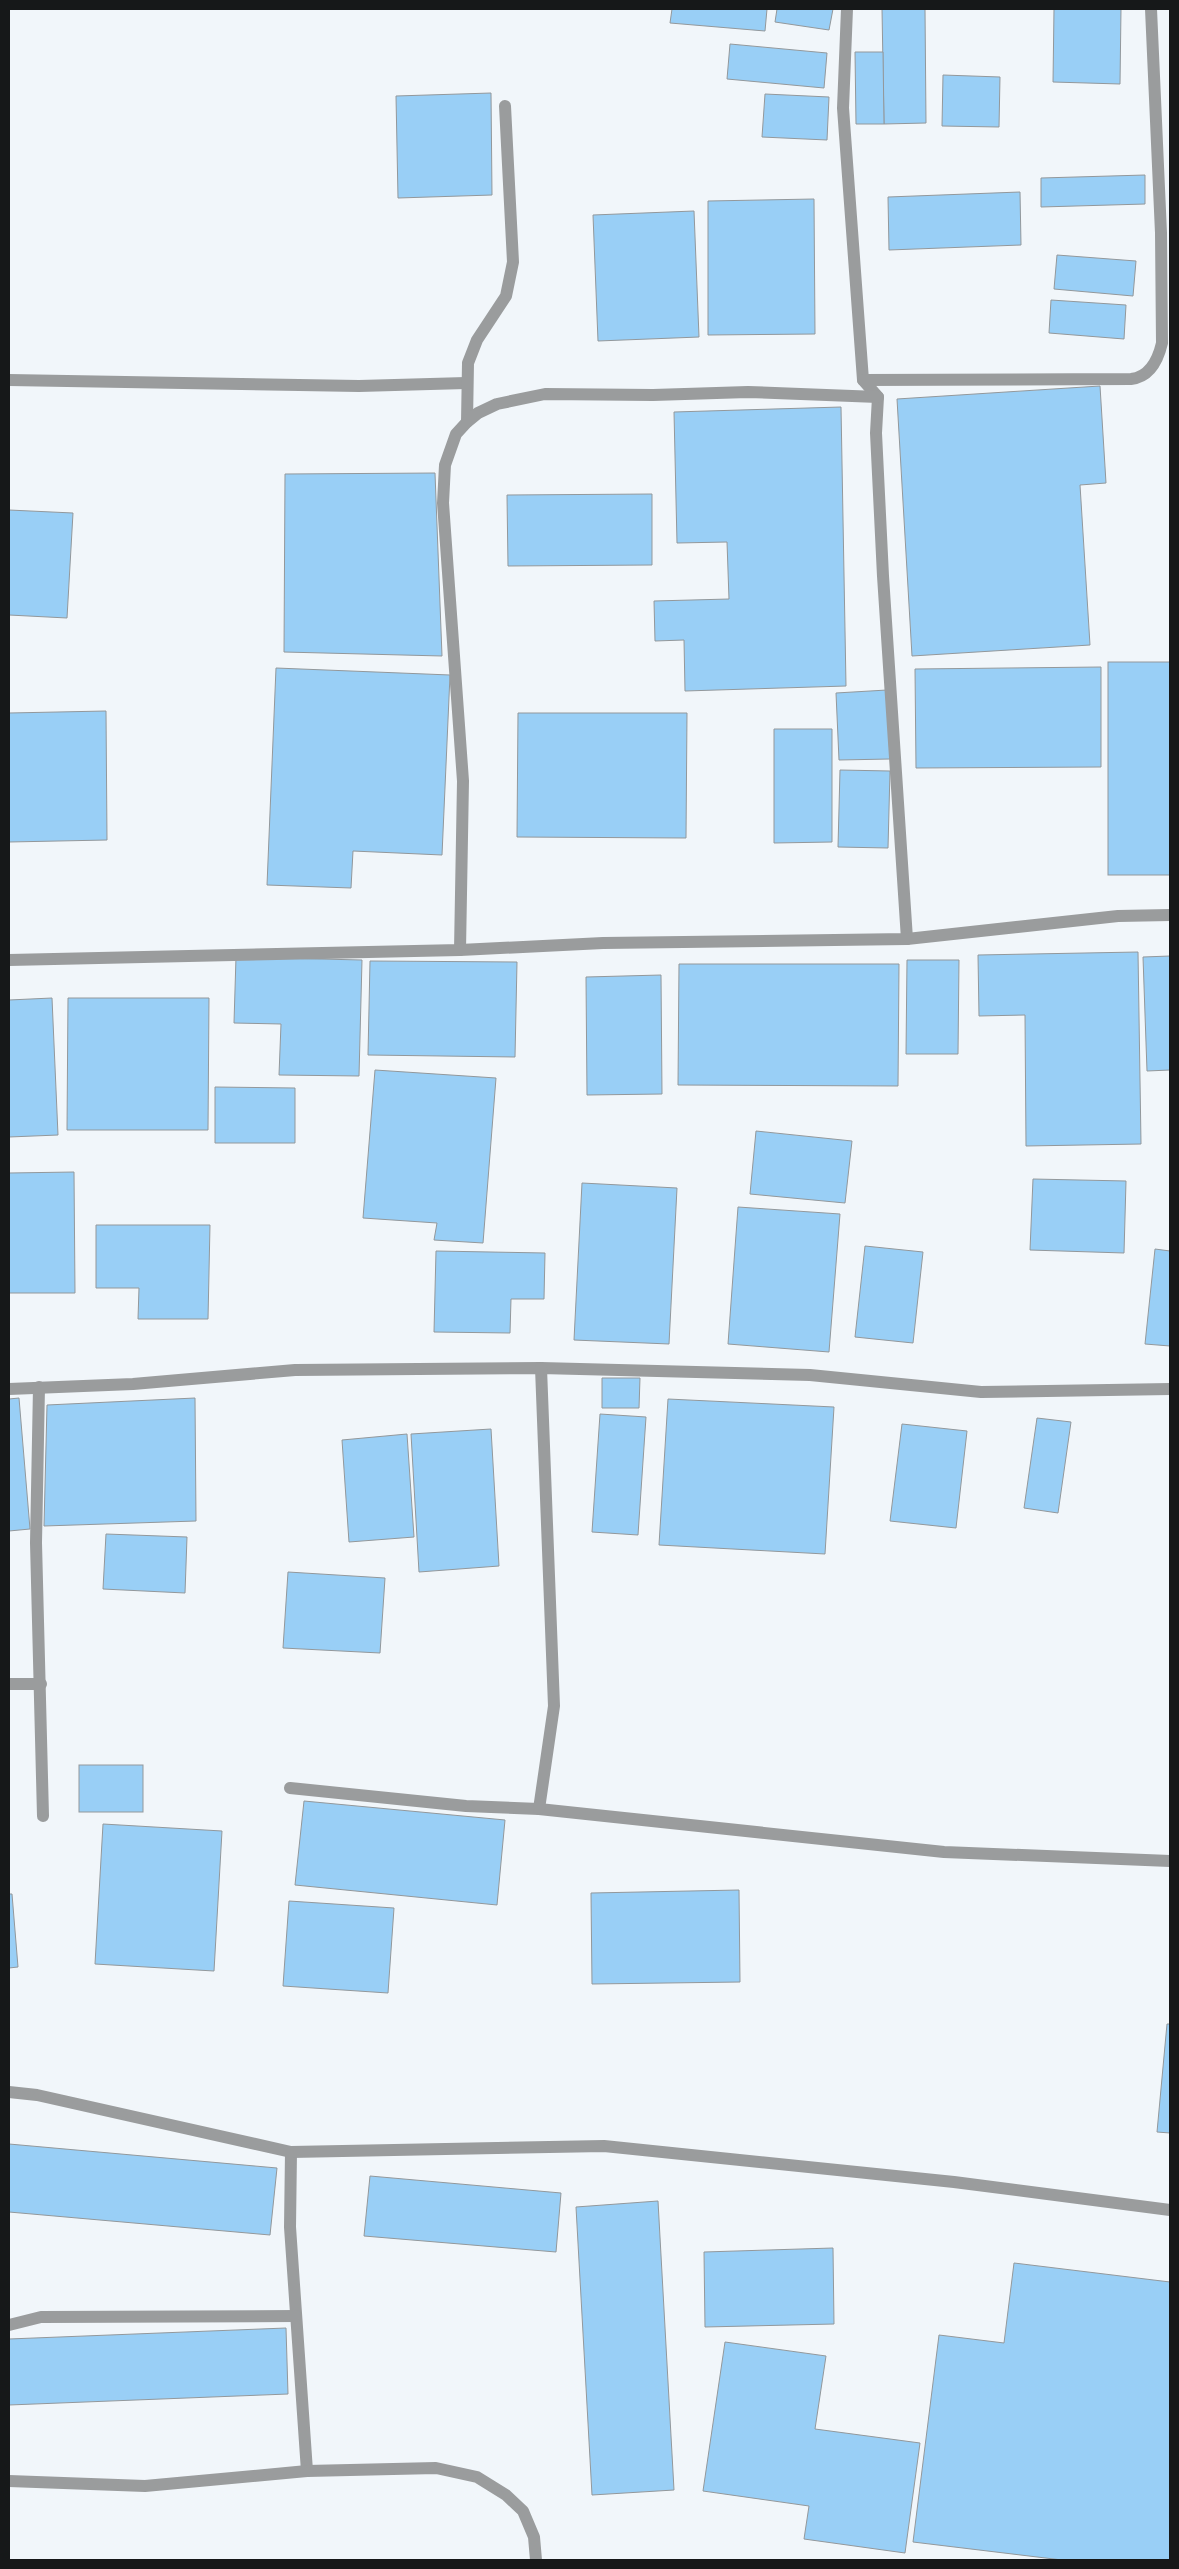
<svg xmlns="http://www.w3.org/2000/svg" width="1179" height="2569" font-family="'Fira Sans',sans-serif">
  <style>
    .building { fill: #99cff6; stroke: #93989b }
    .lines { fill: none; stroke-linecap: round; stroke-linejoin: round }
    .lane { stroke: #9a9c9d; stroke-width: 12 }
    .street { stroke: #9a9c9d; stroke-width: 12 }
  </style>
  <rect width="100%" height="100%" fill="#f1f6fa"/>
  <g class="building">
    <polygon points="672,9 767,9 765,31 670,23"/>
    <polygon points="777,9 833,9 829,30 775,22"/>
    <polygon points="882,9 925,9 926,123 884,124"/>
    <polygon points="1054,9 1121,9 1120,84 1053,82"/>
    <polygon points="730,44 827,53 824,88 727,79"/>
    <polygon points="855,52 883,52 884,124 856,124"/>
    <polygon points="943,75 1000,77 999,127 942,126"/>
    <polygon points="491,93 492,195 398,198 396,96"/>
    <polygon points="765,94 829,97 827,140 762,137"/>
    <polygon points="1145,175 1145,204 1041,207 1041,178"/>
    <polygon points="1020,192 1021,245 889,250 888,197"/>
    <polygon points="814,199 815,334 708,335 708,201"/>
    <polygon points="694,211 699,337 598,341 593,215"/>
    <polygon points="1057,255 1136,261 1133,296 1054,289"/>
    <polygon points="1051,300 1126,305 1124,339 1049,333"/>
    <polygon points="1100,386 1106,483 1080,485 1090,645 912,656 897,399"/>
    <polygon points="841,407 846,686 685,691 684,640 655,641 654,601 729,599 727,542 677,543 674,412"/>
    <polygon points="435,473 442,656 284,652 285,474"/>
    <polygon points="652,494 652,565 508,566 507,495"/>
    <polygon points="9,510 73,513 67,618 9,615"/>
    <rect x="1108" y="662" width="62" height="213"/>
    <polygon points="1101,667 1101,767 916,768 915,669"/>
    <polygon points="276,668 450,675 442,855 353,851 351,888 267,885"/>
    <polygon points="887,690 890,759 839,760 836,693"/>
    <polygon points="106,711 107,840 9,842 9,713"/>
    <polygon points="518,713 687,713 686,838 517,837"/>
    <polygon points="774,729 832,729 832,842 774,843"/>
    <polygon points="840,770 890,771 888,848 838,847"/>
    <polygon points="1138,952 1141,1144 1026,1146 1025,1015 979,1016 978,955"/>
    <polygon points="1170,956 1170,1070 1147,1071 1143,957"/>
    <polygon points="236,957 362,960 359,1076 279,1075 281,1024 234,1023"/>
    <polygon points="907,960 959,960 958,1054 906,1054"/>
    <polygon points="370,961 517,962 515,1057 368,1055"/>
    <polygon points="679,964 899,964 898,1086 678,1085"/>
    <polygon points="661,975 662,1094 587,1095 586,977"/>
    <polygon points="52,998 58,1135 9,1137 9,1000"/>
    <polygon points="68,998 209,998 208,1130 67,1130"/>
    <polygon points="375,1070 496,1078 483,1243 434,1240 437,1223 363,1218"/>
    <polygon points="215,1087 295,1088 295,1143 215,1143"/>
    <polygon points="756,1131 852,1141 845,1203 750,1194"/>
    <polygon points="74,1172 75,1293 9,1293 9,1173"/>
    <polygon points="1033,1179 1126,1181 1124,1253 1030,1250"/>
    <polygon points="582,1183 677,1188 669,1344 574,1340"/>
    <polygon points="738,1207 840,1214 829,1352 728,1344"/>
    <polygon points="96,1225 210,1225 208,1319 138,1319 139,1288 96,1288"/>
    <polygon points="865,1246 923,1252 913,1343 855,1337"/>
    <polygon points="1155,1249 1170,1251 1170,1346 1145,1344"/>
    <polygon points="436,1251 545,1253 544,1299 511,1299 510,1333 434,1332"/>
    <polygon points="602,1378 640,1378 639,1408 602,1408"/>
    <polygon points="19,1398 30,1529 9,1531 9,1399"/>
    <polygon points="195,1398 196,1521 44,1526 47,1405"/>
    <polygon points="668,1399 834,1407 825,1554 659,1545"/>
    <polygon points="600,1414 646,1417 638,1535 592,1532"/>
    <polygon points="1037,1418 1071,1422 1058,1513 1024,1508"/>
    <polygon points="902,1424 967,1431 956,1528 890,1521"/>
    <polygon points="491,1429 499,1566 419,1572 411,1434"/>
    <polygon points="407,1434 414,1537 349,1542 342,1440"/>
    <polygon points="106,1534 187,1537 185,1593 103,1589"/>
    <polygon points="288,1572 385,1578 380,1653 283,1648"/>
    <rect x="79" y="1765" width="64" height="47"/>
    <polygon points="304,1801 505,1820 497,1905 295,1885"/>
    <polygon points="103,1824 222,1831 214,1971 95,1964"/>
    <polygon points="739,1890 740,1982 592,1984 591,1893"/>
    <polygon points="9,1894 12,1894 18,1967 9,1968"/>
    <polygon points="289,1901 394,1908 388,1993 283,1986"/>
    <polygon points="1167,2024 1170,2024 1170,2133 1157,2132"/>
    <polygon points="9,2144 277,2168 270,2235 9,2212"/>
    <polygon points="370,2176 561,2193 556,2252 364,2236"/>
    <polygon points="658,2201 674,2490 592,2495 576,2207"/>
    <polygon points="833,2248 834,2324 705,2327 704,2252"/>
    <polygon points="1014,2263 1170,2282 1170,2560 1062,2560 913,2542 939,2335 1004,2343"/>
    <polygon points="286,2328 288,2394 9,2405 9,2339"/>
    <polygon points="725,2342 826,2356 815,2429 920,2443 905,2553 804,2539 809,2506 703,2491"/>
  </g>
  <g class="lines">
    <g class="lane">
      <polyline points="291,2152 290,2227 307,2471"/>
      <polyline points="9,2325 41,2317 296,2316"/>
      <polyline points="9,2481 145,2486 307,2471 436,2468 477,2477 506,2495 523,2511 534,2537 536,2560"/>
    </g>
    <g class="street">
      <polyline points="847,9 843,108 863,380 878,397 876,433 883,576 907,939"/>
      <polyline points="9,380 359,386 466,383"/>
      <path d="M 863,380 L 1131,379 C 1150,377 1158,360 1162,343 L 1161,233 L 1151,9"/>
      <polyline points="467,422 468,363 477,340 506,296 513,262 505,106"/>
      <polyline points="460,950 463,781 443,503 445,465 456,434 467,422 478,413 497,404 545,394 653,395 748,392 878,397"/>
      <polyline points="9,960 460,950 603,943 907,939 1118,916 1170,915"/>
      <polyline points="39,1387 36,1543 43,1816"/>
      <polyline points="9,1389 133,1384 295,1370 541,1368 810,1375 981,1392 1170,1389"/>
      <polyline points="9,1684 41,1684"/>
      <polyline points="290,1788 466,1806 539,1809 944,1852 1170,1861"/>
      <polyline points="539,1809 554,1706 541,1368"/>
      <polyline points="9,2092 37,2095 291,2152 604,2146 954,2182 1170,2210"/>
    </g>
  </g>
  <rect width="1179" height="2569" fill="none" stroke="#161819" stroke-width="20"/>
</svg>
